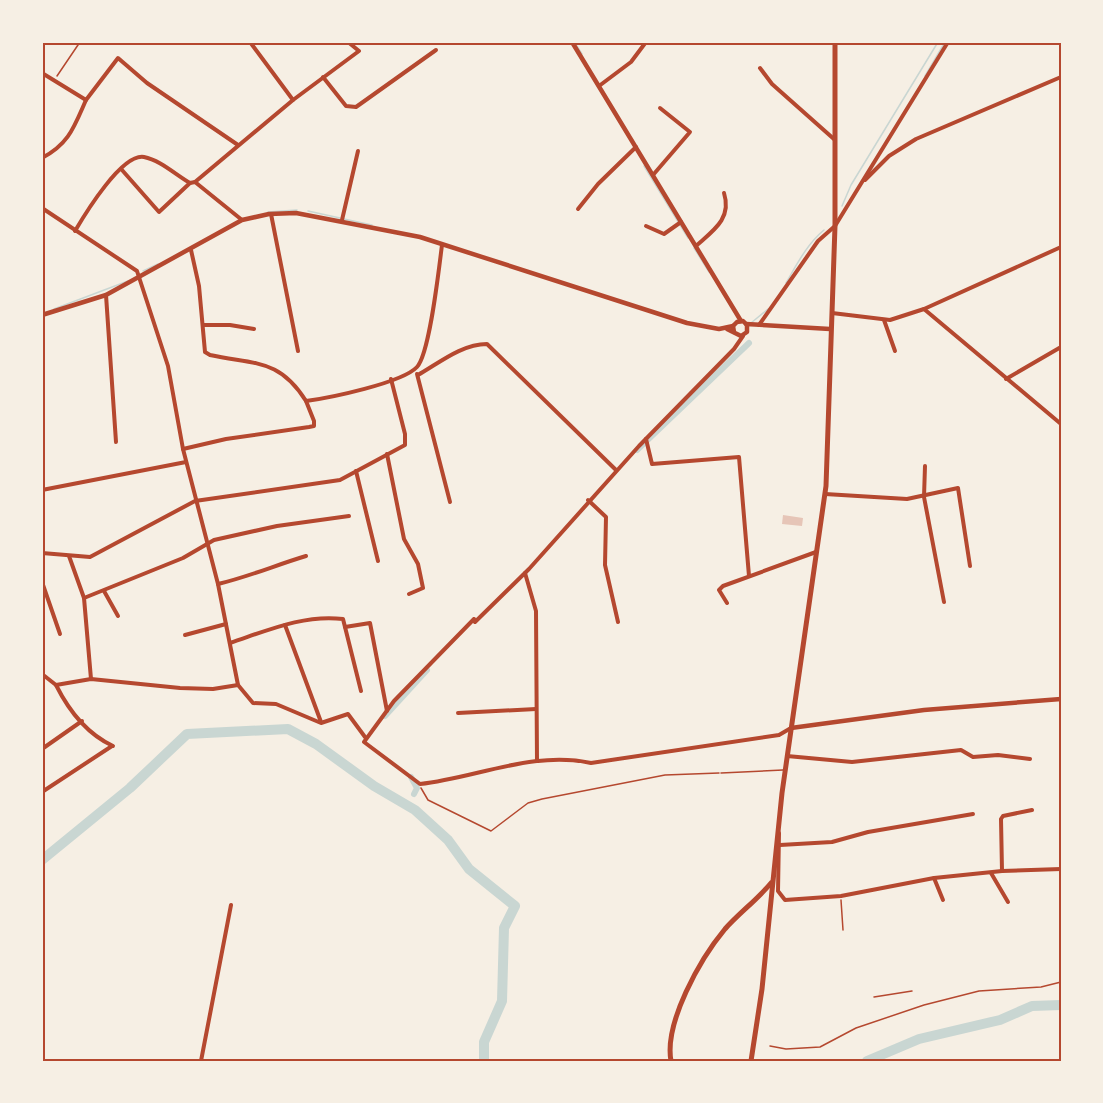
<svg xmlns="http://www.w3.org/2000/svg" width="1103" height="1103" font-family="Poppins,sans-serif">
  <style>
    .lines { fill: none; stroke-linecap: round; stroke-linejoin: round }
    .stream { stroke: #c9d6d2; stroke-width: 1.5 }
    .canal { stroke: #c9d6d2; stroke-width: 6 }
    .river { stroke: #c9d6d2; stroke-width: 10 }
    .building { fill: #e6c5b7 }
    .path { stroke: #b5482f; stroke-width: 1.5 }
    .service { stroke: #b5482f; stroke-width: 1.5 }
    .minor { stroke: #b5482f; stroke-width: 4 }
    .tertiary { stroke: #b5482f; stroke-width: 4.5 }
    .secondary { stroke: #b5482f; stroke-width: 5 }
    .neatline { fill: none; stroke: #b5482f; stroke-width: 2 }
  </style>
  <rect width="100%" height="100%" fill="#f6efe4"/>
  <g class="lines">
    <g class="stream">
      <polyline points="575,43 582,54"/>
      <polyline points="925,76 945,42"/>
      <polyline points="644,166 688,238"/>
      <polyline points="842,206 851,185 938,42"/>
      <polyline points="308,211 340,218"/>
      <polyline points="268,212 297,210"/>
      <polyline points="344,219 372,225"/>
      <polyline points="694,248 709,272"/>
      <polyline points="143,271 158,264"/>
      <path d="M 786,283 C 797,264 807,244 824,230"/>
      <polyline points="54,309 128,281"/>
      <polyline points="751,323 768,309"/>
    </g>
    <g class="canal">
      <polyline points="637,450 749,343"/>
      <polyline points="385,716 427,670"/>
      <polyline points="411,777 417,788 414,794"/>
    </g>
    <g class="river">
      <polyline points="42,860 130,788 187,734 288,729 316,744 374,786 415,810 448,840 469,869 515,906 504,928 502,1001 484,1042 484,1061"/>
      <polyline points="867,1061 919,1039 1000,1020 1032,1006 1061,1005"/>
    </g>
  </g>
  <polygon class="building" points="783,515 803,518 802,526 782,524"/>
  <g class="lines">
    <g class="path">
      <polyline points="57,76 80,42"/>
      <polyline points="421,788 428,800 491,831 528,803 542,799 665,775 719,773"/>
      <polyline points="841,900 843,930"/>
      <polyline points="874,997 912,991"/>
      <polyline points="770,1046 786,1049 820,1047 856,1028 924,1005 979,991 1041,987 1061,982"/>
    </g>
    <polyline class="service" points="721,773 783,770"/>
    <g class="minor">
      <polyline points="250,42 293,100"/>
      <polyline points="760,68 772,84 835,140"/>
      <polyline points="42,73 86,100 118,58 147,83 238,145"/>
      <polyline points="323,77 346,106 356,107 436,50"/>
      <polyline points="599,86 631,62 646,42"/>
      <path d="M 42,158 C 69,144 74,127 86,100"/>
      <polyline points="122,170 159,212 190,183"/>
      <polyline points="653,175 690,132 660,108"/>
      <polyline points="865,180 889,156 916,139 1061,77"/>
      <polyline points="42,208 137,271 168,366 183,449 218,584 238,685"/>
      <polyline points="578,209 598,184 636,147"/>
      <polyline points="271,214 298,351"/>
      <polyline points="242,220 195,182 293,100 359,51 348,42"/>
      <polyline points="342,220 358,151"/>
      <polyline points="646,226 664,234 681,222"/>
      <path d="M 75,231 C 85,214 122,153 144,157 C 160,160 176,175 190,183 L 195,182"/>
      <path d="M 697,245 C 714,230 732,218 724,193"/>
      <path d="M 191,250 L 199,286 L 205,352 L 210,355 C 255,365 279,358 306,401 C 329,398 402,383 417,367 C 430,353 439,267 442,245"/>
      <polyline points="106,295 116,442"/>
      <polyline points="924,309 1061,424"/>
      <polyline points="832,313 890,320 924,309 1061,247"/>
      <polyline points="884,320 895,351"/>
      <polyline points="204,325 230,325 254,329"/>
      <polyline points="759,325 818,241 835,226 948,42"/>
      <path d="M 743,336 L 734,349 L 639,446 L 529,569 L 475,622 L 474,619 L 394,701 L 364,742 L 420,784 C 476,778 534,750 591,763 L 779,735 L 791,728"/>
      <polyline points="417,374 450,502"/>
      <path d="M 418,375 C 439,363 462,344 487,344 L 616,470"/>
      <polyline points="1006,379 1061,347"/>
      <polyline points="646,439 652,464 739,457 749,576"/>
      <polyline points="183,449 226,439 309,427 314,426 314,421 306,401"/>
      <polyline points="387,454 404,539 418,564 423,588 409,594"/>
      <polyline points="925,466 924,497 944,602"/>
      <polyline points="356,471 378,561"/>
      <polyline points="42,490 186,462"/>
      <polyline points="825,494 907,499 958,488 970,566"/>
      <polyline points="588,500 606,517 605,565 618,622"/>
      <polyline points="42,553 90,557 195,501 340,480 405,445 405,434 391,379"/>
      <polyline points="69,556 84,598 183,558 214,540 277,526 349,516"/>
      <polyline points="525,573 536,611 537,761"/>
      <polyline points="42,582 60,634"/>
      <path d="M 218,584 C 248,577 276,565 306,556"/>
      <polyline points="104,591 118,616"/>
      <polyline points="84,598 91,679"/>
      <polyline points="727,603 719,590 723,586 816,552"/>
      <polyline points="285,625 321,722"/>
      <polyline points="345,627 370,623 387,711"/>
      <polyline points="185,635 226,624"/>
      <path d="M 230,643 C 266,631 304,614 343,619 L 361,691"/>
      <polyline points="42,674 56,685 91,679 180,688 213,689 238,685 253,703 276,704 321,723 348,714 365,737"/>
      <path d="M 56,685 C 68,709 87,734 113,746"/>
      <polyline points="458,713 536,709"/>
      <polyline points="42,749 82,721"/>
      <polyline points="787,756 852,762 961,750 973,757 998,755 1030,759"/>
      <polyline points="42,792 112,746"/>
      <polyline points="779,833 778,891 785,900 841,896 934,878 1002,871 1061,869"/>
      <polyline points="780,845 832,842 868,832 973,814"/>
      <polyline points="1002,871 1001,819 1003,816 1032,810"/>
      <polyline points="991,873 1008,902"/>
      <polyline points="934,878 943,900"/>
      <polyline points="201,1061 231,905"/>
    </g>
    <g class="tertiary">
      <polyline points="572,42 741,321"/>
      <polyline points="42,315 106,295 242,220 269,214 296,213 420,237 687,323 719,329 733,326"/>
      <polyline points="746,324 830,329"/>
      <polyline points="727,329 741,336 747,332 747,325 743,321 737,322 733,326 734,332"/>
      <polyline points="791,728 924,710 1061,699"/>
    </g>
    <g class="secondary">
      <path d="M 671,1061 C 664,1023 700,959 725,929 C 739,913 757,900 771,883"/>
      <polyline points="751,1061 762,989 782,793 826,486 835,226 835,42"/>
    </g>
  </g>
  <rect width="1103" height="1103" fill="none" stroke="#f6efe4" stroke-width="87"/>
  <rect x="44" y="44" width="1016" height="1016" class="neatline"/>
</svg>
